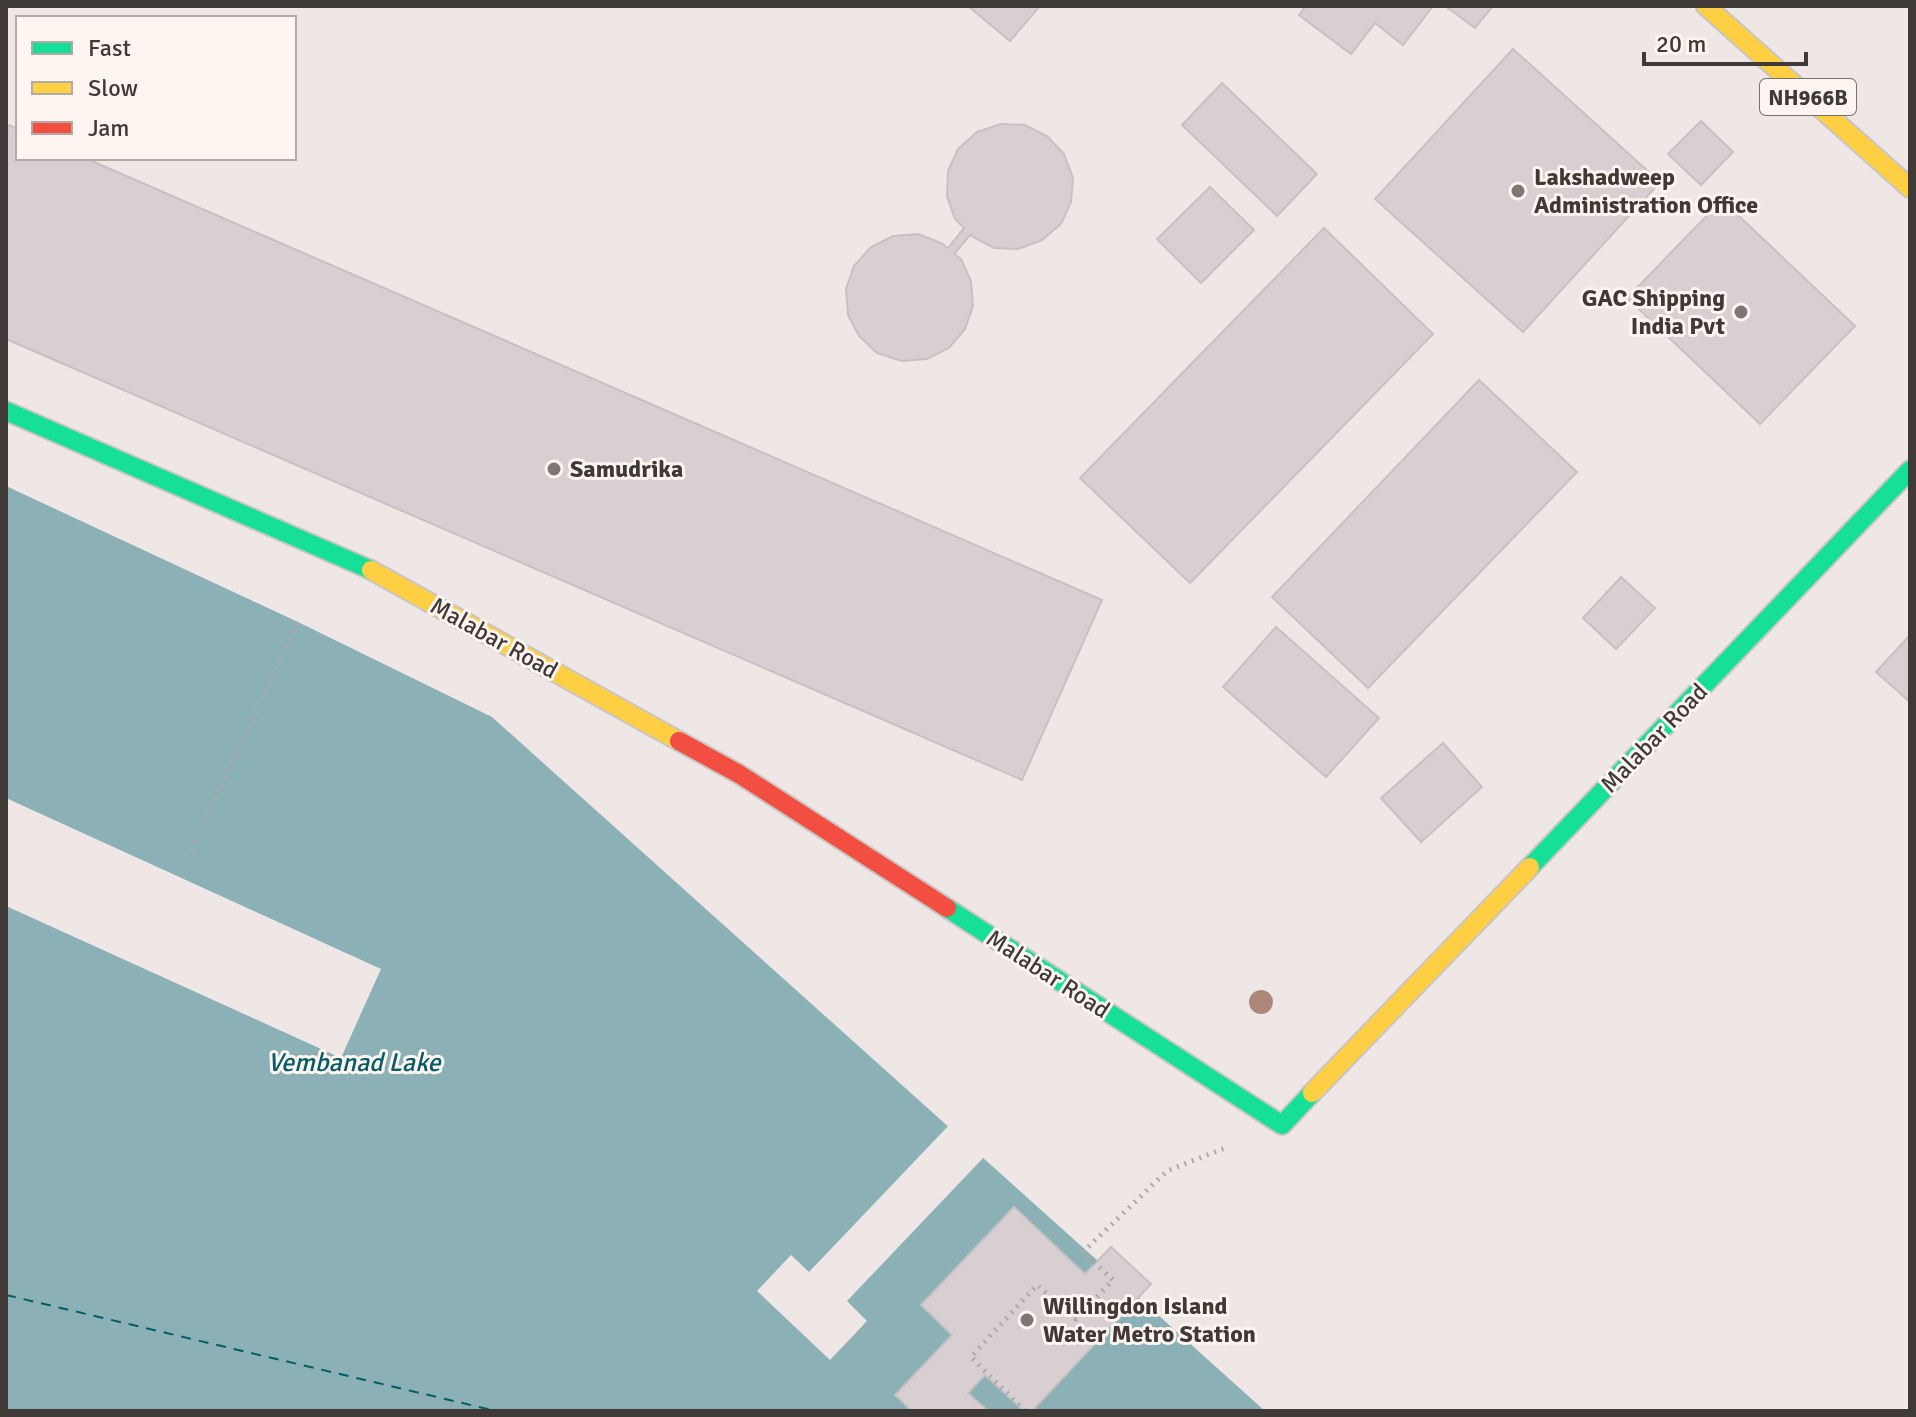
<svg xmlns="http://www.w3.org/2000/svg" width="1916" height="1417" font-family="Signika,sans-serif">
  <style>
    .water { fill: #8bb0b5 }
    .pier { fill: #eee7e5 }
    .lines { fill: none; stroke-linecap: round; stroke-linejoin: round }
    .ferry { stroke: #065c65; stroke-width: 2; stroke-dasharray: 10 8; stroke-linecap: butt }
    .building { fill: #d8cfd3; stroke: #c7c2c2; stroke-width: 2 }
    .fast-casing { stroke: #cac5c3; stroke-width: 22 }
    .slow-casing { stroke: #cac5c3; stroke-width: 22 }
    .jam-casing { stroke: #cac5c3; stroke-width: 22 }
    .path { stroke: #adaaad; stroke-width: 5; stroke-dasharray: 2 6; stroke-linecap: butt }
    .fast { stroke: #16e098; stroke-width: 18 }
    .slow { stroke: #ffcf43; stroke-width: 18 }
    .jam { stroke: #f24e42; stroke-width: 18 }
    .tree { fill: #ac887a }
    .poi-dot { fill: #7c7775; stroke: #fef4f0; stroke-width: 3 }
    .labels { text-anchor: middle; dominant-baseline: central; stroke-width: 6; stroke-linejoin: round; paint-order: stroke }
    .shield { fill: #fef4f0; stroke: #78726f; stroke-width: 2 }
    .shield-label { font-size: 22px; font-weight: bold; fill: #3f3a38 }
    .poi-label { font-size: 24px; font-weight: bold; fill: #3f3a38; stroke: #fef4f0; text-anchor: start }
    .street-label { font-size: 24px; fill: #3f3a38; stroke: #fef4f0 }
    .water-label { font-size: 26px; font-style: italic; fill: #065c65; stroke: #fef4f0 }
  </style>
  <rect width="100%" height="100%" fill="#eee7e5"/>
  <polygon class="water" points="6,486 298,622 492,717 1265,1411 6,1411"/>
  <g class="pier">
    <polygon points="6,798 381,969 341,1058 6,906"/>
    <polygon points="951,1123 986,1155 847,1301 867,1321 830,1360 757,1291 791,1255 809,1272"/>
  </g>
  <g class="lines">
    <polyline class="ferry" points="6,1295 496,1411"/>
  </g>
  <g class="building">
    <polygon points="968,6 1040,6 1010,41"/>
    <polygon points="1306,6 1433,6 1403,45 1375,23 1351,54 1299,15"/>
    <polygon points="1445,6 1493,6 1475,28"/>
    <polygon points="1513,49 1660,182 1523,332 1375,199"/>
    <polygon points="1222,83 1317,174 1277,216 1182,125"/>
    <polygon points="1701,121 1733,152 1701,185 1668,154"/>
    <polygon points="6,124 18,129 18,158 85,158 1102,600 1022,780 6,339"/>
    <polygon points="1001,124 1025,125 1047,136 1064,154 1073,178 1071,202 1061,224 1042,240 1018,249 994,248 970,235 954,254 961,259 971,281 973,306 965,329 949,348 927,359 902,361 877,353 859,336 848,315 846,289 854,266 871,247 893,236 918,234 941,243 948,248 964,228 955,219 947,196 948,171 958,149 977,132"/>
    <polygon points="1210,187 1254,230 1201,283 1157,239"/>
    <polygon points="1722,200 1855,326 1760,424 1627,298"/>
    <polygon points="1324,228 1433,334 1190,583 1080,478"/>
    <polygon points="1479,380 1577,472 1368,688 1272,597"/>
    <polygon points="1621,577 1655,608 1616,649 1583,618"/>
    <polygon points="1276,627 1379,718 1326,777 1223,687"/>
    <polygon points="1910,635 1910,702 1876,672"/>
    <polygon points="1443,743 1482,787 1421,842 1381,798"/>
    <polygon points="1014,1207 1085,1274 1111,1247 1151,1284 1032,1411 1024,1411 985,1375 968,1393 988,1411 912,1411 895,1395 952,1335 921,1305"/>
  </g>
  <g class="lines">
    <g class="fast-casing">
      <g id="fast">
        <polyline points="6,411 371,570"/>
        <polyline points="1530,867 1910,470"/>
        <polyline points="947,908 1282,1125 1312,1093"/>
      </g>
    </g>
    <g class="slow-casing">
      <g id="slow">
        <polyline points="1706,6 1910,188"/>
        <polyline points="371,570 679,741"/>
        <polyline points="1312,1093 1530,867"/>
      </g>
    </g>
    <g class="jam-casing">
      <polyline id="jam" points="679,741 739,774 947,908"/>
    </g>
    <g class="path">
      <polyline points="191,850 298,622"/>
      <polyline points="1025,1411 971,1357 1037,1285 1076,1319 1113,1280 1083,1252 1167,1171 1225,1148"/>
    </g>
    <use href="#fast" class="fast"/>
    <use href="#slow" class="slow"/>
    <use href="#jam" class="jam"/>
  </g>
  <circle class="tree" cx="1261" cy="1002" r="12"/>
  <g class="poi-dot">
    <circle cx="1518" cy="191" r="8"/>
    <circle cx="1741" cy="312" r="8"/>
    <circle cx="554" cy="469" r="8"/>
    <circle cx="1027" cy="1320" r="8"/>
  </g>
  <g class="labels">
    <rect class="shield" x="1760" y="79" width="96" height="36" rx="6"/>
    <g class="shield-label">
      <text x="1808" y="97">NH966B</text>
    </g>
    <g class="poi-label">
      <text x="1534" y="177">Lakshadweep<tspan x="1534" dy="28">Administration Office</tspan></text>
      <text x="1725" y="298" text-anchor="end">GAC Shipping<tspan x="1725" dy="28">India Pvt</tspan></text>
      <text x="570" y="469">Samudrika</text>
      <text x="1043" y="1306">Willingdon Island<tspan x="1043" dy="28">Water Metro Station</tspan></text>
    </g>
    <g class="street-label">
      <text transform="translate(494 638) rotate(29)">Malabar Road</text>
      <text transform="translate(1654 738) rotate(-46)">Malabar Road</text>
      <text transform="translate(1048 974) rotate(33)">Malabar Road</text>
    </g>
    <g class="water-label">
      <text x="354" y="1063">Vembanad Lake</text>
    </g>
  </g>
  <rect width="1916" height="1417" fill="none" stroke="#3f3a38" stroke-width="16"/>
  <rect x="16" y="16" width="280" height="144" fill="#fef4f0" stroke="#b2aaa6" stroke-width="2"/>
  <rect x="32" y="42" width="40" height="12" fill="#16e098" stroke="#b2aaa6" stroke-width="2"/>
  <text x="88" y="56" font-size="24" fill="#3f3a38">Fast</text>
  <rect x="32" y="82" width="40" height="12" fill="#ffcf43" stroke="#b2aaa6" stroke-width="2"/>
  <text x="88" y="96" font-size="24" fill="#3f3a38">Slow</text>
  <rect x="32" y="122" width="40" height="12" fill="#f24e42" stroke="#b2aaa6" stroke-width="2"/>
  <text x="88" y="136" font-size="24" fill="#3f3a38">Jam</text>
  <path d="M1644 52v12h162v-12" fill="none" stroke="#3f3a38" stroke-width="4"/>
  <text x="1656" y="52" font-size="24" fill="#3f3a38" stroke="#fef4f0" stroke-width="6" paint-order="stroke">20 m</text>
</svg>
